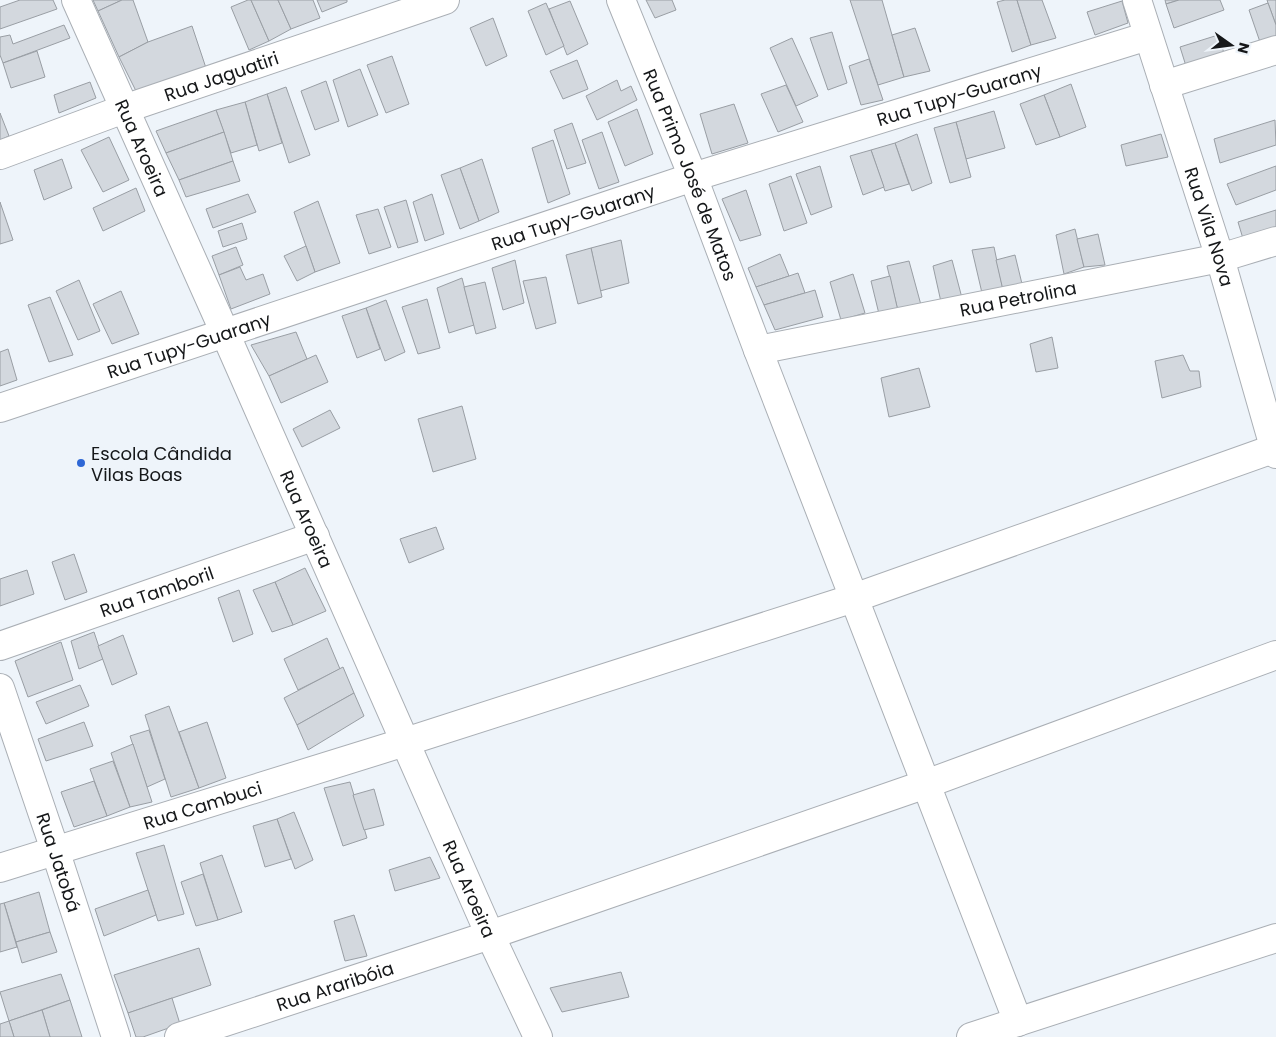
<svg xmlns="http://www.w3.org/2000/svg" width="1276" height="1037" font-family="Poppins,sans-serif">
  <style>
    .building { fill: #d3d8de; stroke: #999ea4 }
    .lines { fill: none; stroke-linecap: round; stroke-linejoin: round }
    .minor-casing { stroke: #aaafb5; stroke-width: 30 }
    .minor { stroke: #fff; stroke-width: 28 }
    .poi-dot { fill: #2e67d5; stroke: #eef4fa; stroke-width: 2 }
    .labels { text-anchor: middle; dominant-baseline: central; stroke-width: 5; stroke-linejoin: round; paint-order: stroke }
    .street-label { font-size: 18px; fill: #151719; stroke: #eef4fa }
    .poi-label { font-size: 18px; fill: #151719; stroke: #eef4fa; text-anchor: start }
  </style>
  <rect width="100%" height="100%" fill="#eef4fa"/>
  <g class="building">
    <polygon points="20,0 53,0 57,9 0,29 0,7"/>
    <polygon points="93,0 122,0 98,11"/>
    <polygon points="122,0 133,0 148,42 119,57 98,11"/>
    <polygon points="248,0 251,0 269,41 249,50 231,7"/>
    <polygon points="251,0 278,0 291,29 269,41"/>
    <polygon points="278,0 313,0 320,18 291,29"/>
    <polygon points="317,0 347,0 347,2 322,12"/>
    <polygon points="646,0 672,0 676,10 655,18"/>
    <polygon points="850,0 882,0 904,77 878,85"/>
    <polygon points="1005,0 1017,0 1031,45 1012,52 997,2"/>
    <polygon points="1017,0 1042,0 1056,38 1031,45"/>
    <polygon points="1165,0 1179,0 1166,4"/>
    <polygon points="1179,0 1220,0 1224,10 1174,28 1166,4"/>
    <polygon points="1267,0 1276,0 1276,25 1268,3"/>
    <polygon points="570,1 588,44 567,55 549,9"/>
    <polygon points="1122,1 1128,23 1095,35 1087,12"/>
    <polygon points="546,3 564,46 546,55 528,11"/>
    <polygon points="1268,3 1276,25 1276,36 1260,42 1249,10"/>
    <polygon points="493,18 507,56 486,66 470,28"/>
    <polygon points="64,25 70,38 3,63 0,55 0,37 10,35 13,44"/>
    <polygon points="192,26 206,68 138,95 119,57 148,42"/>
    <polygon points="915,28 930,71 904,77 892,35"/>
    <polygon points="832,32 847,83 828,90 810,38"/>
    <polygon points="1218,35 1224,53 1186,66 1180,47"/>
    <polygon points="792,38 818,96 796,106 770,48"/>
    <polygon points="37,51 45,77 11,88 3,63"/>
    <polygon points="392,56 409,104 386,113 367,65"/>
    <polygon points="869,59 883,100 861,105 849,66"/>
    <polygon points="577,60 588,89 563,99 550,71"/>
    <polygon points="360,69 378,115 348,127 333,80"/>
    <polygon points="617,80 621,91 631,86 637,100 597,120 586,96"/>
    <polygon points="326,81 339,121 315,130 301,91"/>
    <polygon points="90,82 96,98 59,113 54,95"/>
    <polygon points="1071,84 1086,127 1060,137 1044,95"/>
    <polygon points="786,85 803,122 778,132 761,94"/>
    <polygon points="286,87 310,155 289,163 267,94"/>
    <polygon points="267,94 282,143 259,151 245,102"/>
    <polygon points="1044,95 1060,137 1036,145 1020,104"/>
    <polygon points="245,102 257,145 231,153 216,110"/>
    <polygon points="734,104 748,143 712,154 700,114"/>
    <polygon points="637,109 653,154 625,166 608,122"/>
    <polygon points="216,110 224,132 166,153 156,131"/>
    <polygon points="994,111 1005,148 966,159 956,122"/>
    <polygon points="0,113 9,136 0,140"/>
    <polygon points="1275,120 1276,145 1220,163 1214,139"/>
    <polygon points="956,122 971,177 950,183 934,128"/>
    <polygon points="572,123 586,163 567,169 554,130"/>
    <polygon points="224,132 233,161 179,180 166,153"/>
    <polygon points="602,132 619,182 599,189 582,140"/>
    <polygon points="917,134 932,183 912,191 895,143"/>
    <polygon points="1161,134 1168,157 1126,166 1121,145"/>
    <polygon points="109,137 129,180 103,192 81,150"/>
    <polygon points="553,140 570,194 548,203 532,148"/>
    <polygon points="895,143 909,184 885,191 871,150"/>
    <polygon points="871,150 884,187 863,195 850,156"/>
    <polygon points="62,159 72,188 44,200 34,170"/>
    <polygon points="482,159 499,212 479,221 460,168"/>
    <polygon points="233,161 240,181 186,197 179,180"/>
    <polygon points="820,166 832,207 811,215 796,174"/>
    <polygon points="1276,166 1276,190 1236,205 1227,184"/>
    <polygon points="460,168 479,221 460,229 441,175"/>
    <polygon points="791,176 807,223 784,231 769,184"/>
    <polygon points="136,188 145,211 103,231 93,208"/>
    <polygon points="746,190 761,235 740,241 722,199"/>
    <polygon points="248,194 256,212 213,228 206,209"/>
    <polygon points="432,194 444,234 425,241 413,202"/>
    <polygon points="406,200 418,242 398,248 384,207"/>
    <polygon points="318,201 340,263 315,272 294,212"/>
    <polygon points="0,202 13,240 0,244"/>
    <polygon points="378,209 391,247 369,254 356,215"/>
    <polygon points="1276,210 1276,231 1244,242 1238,222"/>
    <polygon points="242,223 247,239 223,247 218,231"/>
    <polygon points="1075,229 1084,267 1064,274 1056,235"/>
    <polygon points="1098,234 1105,265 1084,267 1077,239"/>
    <polygon points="621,240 629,283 600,291 591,248"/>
    <polygon points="306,246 315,272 297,281 284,256"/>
    <polygon points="236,247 243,265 219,275 212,256"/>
    <polygon points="994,247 1003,290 982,293 972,250"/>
    <polygon points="591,248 602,297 578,304 566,255"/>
    <polygon points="780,254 789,276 756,287 748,268"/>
    <polygon points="1015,255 1023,288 1003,290 996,260"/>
    <polygon points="515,260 524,303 503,310 492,268"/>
    <polygon points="952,260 962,298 941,302 933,266"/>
    <polygon points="909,261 921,305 898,311 887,266"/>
    <polygon points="240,267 246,280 263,274 270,294 231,309 219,275"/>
    <polygon points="798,273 805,293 764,305 756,287"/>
    <polygon points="853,274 865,313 841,320 830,282"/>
    <polygon points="890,276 898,311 879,314 871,281"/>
    <polygon points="546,277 556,323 536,329 523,281"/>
    <polygon points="462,278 474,325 449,333 437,288"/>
    <polygon points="79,280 100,331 78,340 56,291"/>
    <polygon points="485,282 496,328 476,334 464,287"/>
    <polygon points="815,290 823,317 775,330 764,305"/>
    <polygon points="121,291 139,334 112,344 93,304"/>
    <polygon points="50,297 73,355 49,362 28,305"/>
    <polygon points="427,299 440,348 418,354 402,307"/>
    <polygon points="386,300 405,352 385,361 366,308"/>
    <polygon points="366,308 380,349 357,358 342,316"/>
    <polygon points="296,332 307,359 269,376 251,345"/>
    <polygon points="1052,337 1058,368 1036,372 1030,344"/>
    <polygon points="8,349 17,380 0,386 0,352"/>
    <polygon points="316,355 328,382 281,403 269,376"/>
    <polygon points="1183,355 1190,371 1199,371 1201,387 1162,398 1155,361"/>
    <polygon points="919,368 930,407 889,417 881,378"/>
    <polygon points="462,406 476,459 433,472 418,419"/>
    <polygon points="330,410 340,428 302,447 293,429"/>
    <polygon points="436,527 444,549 409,563 400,539"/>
    <polygon points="74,554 87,592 65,600 52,562"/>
    <polygon points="305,568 326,611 293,625 275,582"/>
    <polygon points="27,570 34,594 0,606 0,579"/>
    <polygon points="275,582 293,625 272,632 253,590"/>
    <polygon points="239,590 253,634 233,642 218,598"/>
    <polygon points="94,632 103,659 79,669 71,641"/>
    <polygon points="123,635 137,674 112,685 98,646"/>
    <polygon points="327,638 340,669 298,690 284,659"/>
    <polygon points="61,642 73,680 28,697 15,661"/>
    <polygon points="343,667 354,693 297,725 284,698"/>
    <polygon points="80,685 89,706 46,724 36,702"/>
    <polygon points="354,693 364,716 308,750 297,725"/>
    <polygon points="169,706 199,788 171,797 145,715"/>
    <polygon points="84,722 93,746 46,761 38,739"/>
    <polygon points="207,722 226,778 199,788 179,732"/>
    <polygon points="149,730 165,779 147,787 130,736"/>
    <polygon points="133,744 152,802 130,807 111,753"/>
    <polygon points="113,761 130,807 107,816 90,769"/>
    <polygon points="94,781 107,816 74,827 61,792"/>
    <polygon points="350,782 367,838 343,846 324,788"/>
    <polygon points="374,789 384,825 364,830 353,795"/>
    <polygon points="294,812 313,860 295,869 277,819"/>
    <polygon points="277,819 291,859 265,867 253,826"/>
    <polygon points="164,845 184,914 158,921 136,853"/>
    <polygon points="222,855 242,912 218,920 200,863"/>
    <polygon points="430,857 440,878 395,891 389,870"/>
    <polygon points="203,874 218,920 196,926 181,882"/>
    <polygon points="148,890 156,915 104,936 95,909"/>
    <polygon points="39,892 50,932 16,942 4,903"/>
    <polygon points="4,903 17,947 0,952 0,904"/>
    <polygon points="354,915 367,956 345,961 334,921"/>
    <polygon points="50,932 57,952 22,963 16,942"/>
    <polygon points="199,948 211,985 128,1013 114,975"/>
    <polygon points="621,972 629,997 562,1012 550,988"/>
    <polygon points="61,974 70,1000 9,1021 0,992"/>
    <polygon points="172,998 180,1024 143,1037 136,1037 128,1013"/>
    <polygon points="70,1000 82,1037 50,1037 42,1010"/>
    <polygon points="42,1010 50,1037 14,1037 9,1021"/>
    <polygon points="9,1021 14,1037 0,1037 0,1024"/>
  </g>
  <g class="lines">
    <g class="minor-casing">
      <g id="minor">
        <path id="s1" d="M 76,0 L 225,333 L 490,935 L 538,1037"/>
        <path id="s2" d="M 621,0 L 693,177 L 758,350 L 1018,1022"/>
        <path id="s3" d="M 1137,0 L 1220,258 L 1276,454"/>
        <polyline points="1164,85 1276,50"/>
        <path id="s4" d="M 0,155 L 124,109 L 445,0"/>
        <path id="s5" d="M 758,350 L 1220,258 L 1276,241"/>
        <path id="s6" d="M 0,408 L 693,177 L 1148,36"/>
        <path id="s7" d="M 0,646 L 315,536"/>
        <path id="s8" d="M 0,688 L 55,850 L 116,1037"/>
        <path id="s9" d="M 0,868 L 405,742 L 854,598 L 1276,448"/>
        <path id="s10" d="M 179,1037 L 490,935 L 926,784 L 1276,655"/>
        <polyline points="971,1037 1276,938"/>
      </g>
    </g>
    <use href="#minor" class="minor"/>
  </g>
  <circle class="poi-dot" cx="81" cy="463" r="5"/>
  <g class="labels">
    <g class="street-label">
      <text stroke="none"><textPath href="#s4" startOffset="235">Rua Jaguatiri</textPath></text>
      <text stroke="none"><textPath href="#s6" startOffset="1009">Rua Tupy-Guarany</textPath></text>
      <text stroke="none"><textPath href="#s1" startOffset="162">Rua Aroeira</textPath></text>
      <text stroke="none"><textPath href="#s2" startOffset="188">Rua Primo José de Matos</textPath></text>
      <text stroke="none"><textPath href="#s6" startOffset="604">Rua Tupy-Guarany</textPath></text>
      <text stroke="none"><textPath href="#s3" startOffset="238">Rua Vila Nova</textPath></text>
      <text stroke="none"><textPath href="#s5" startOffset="265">Rua Petrolina</textPath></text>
      <text stroke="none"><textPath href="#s6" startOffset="199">Rua Tupy-Guarany</textPath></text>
      <text stroke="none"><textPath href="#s1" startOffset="568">Rua Aroeira</textPath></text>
      <text stroke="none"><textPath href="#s7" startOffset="166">Rua Tamboril</textPath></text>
      <text stroke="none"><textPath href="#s9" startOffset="212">Rua Cambuci</textPath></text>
      <text stroke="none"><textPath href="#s8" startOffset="184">Rua Jatobá</textPath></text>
      <text stroke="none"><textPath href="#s1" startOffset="972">Rua Aroeira</textPath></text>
      <text stroke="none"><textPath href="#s10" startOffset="164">Rua Araribóia</textPath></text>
    </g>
    <g class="poi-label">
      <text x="91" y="453">Escola Cândida<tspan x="91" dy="21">Vilas Boas</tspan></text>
    </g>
  </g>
  <g transform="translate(1231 45) rotate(104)" stroke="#eef4fa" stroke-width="4" paint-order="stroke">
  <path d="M0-4L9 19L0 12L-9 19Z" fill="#151719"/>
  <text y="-8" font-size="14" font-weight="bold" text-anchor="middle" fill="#151719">N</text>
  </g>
</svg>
